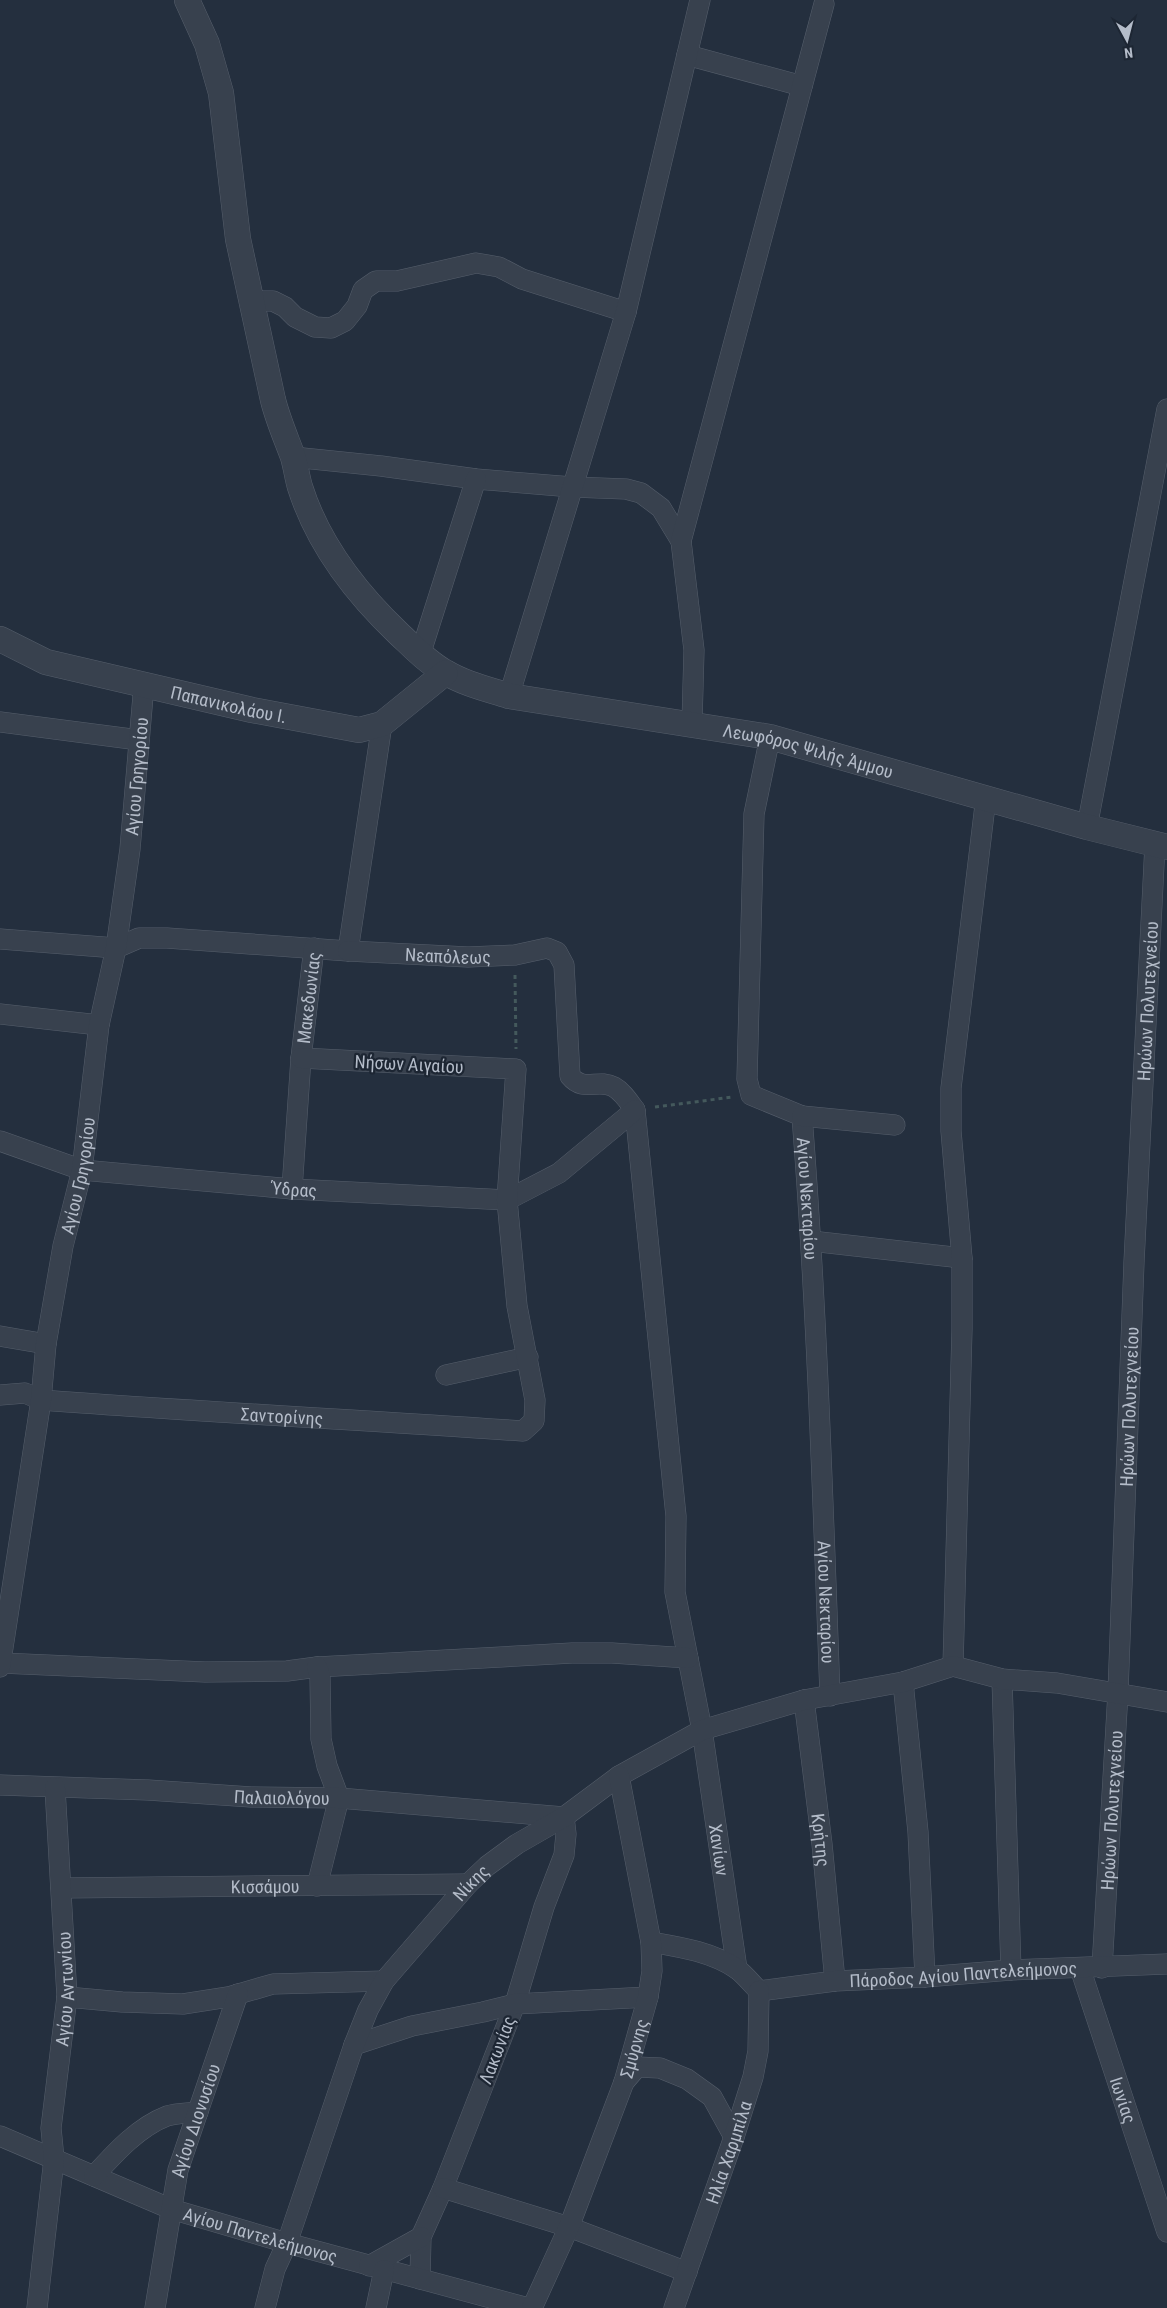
<svg xmlns="http://www.w3.org/2000/svg" width="1167" height="2308" font-family="'Roboto Condensed',sans-serif">
  <style>
    .lines { fill: none; stroke-linecap: round; stroke-linejoin: round }
    .minor-casing { stroke: #565f6c; stroke-width: 21 }
    .tertiary-casing { stroke: #565f6c; stroke-width: 26 }
    .path { stroke: #44595c; stroke-width: 3; stroke-dasharray: 4 4; stroke-linecap: butt }
    .minor { stroke: #38414e; stroke-width: 20 }
    .tertiary { stroke: #38414e; stroke-width: 25 }
    .labels { text-anchor: middle; dominant-baseline: central; stroke-width: 4.5; stroke-linejoin: round; paint-order: stroke }
    .street-label { font-size: 18px; fill: #b4bcc9; stroke: #1d2633 }
  </style>
  <rect width="100%" height="100%" fill="#242f3e"/>
  <g class="lines">
    <g class="minor-casing">
      <g id="minor">
        <polyline points="687,55 802,86"/>
        <polyline points="251,301 273,301 285,307 295,317 315,327 331,328 345,321 357,306 363,290 376,281 397,281 476,263 499,267 522,279 626,312"/>
        <polyline points="293,457 381,466 476,479 572,487 626,489 641,493 661,508 681,541"/>
        <polyline points="420,655 476,479"/>
        <polyline points="509,696 626,312 700,0"/>
        <polyline points="0,722 139,740"/>
        <polyline points="692,723 694,650 681,541 824,4"/>
        <path id="s1" d="M 770,737 L 754,814 L 747,1079 L 751,1095 L 802,1116 C 817,1309 823,1502 830,1696"/>
        <polyline points="1087,827 1167,409"/>
        <polyline points="0,939 116,948 139,938 167,938 348,951 382,724"/>
        <path id="s2" d="M 348,951 L 468,957 L 515,955 L 547,948 L 557,952 L 564,965 L 570,1076 C 584,1093 598,1078 614,1087 C 623,1092 629,1102 635,1110 L 676,1516 L 675,1592 L 702,1730 L 737,1969"/>
        <polyline points="0,1014 99,1025"/>
        <polyline points="802,1116 895,1125"/>
        <path id="s3" d="M 0,1141 L 82,1170 L 292,1189 L 507,1200"/>
        <path id="s4" d="M 292,1189 L 301,1058 L 314,948"/>
        <polyline points="507,1200 559,1173 635,1110"/>
        <polyline points="811,1241 962,1258"/>
        <polyline points="0,1336 46,1344"/>
        <polyline points="446,1375 528,1357"/>
        <path id="s5" d="M 0,1395 L 25,1393 L 41,1400 C 202,1412 362,1420 523,1431 L 534,1421 L 535,1400 L 517,1306 L 507,1200 L 516,1069 L 301,1058"/>
        <polyline points="1,1663 205,1672 287,1671 317,1667 572,1653 612,1653 688,1658"/>
        <polyline points="953,1666 962,1329 962,1258 951,1131 951,1088 986,797"/>
        <path id="s6" d="M 0,1667 L 41,1400 L 46,1344 L 63,1246 L 82,1170 L 99,1025 L 116,948 L 130,849 L 144,684"/>
        <polyline points="317,1667 320,1676 321,1739 327,1766 339,1798 317,1886"/>
        <polyline points="1002,1679 1011,1970"/>
        <polyline points="903,1682 918,1832 925,1977"/>
        <path id="s7" d="M 804,1700 L 822,1844 L 835,1981"/>
        <path id="s8" d="M 0,1785 L 148,1790 L 251,1797 L 339,1798 L 564,1817 L 566,1834 L 564,1855 L 544,1907 L 515,2004 L 443,2188 L 421,2237 L 420,2279"/>
        <path id="s9" d="M 61,1888 L 468,1884"/>
        <path d="M 651,1942 C 680,1947 712,1952 737,1969 C 745,1975 752,1984 759,1991"/>
        <path id="s10" d="M 1080,1968 L 1167,2232"/>
        <path id="s11" d="M 1102,1968 L 1118,1692 L 1134,1262 L 1155,844"/>
        <path id="s12" d="M 759,1991 L 835,1981 L 925,1977 L 1011,1970 L 1167,1964"/>
        <polyline points="67,1997 122,2002 183,2004 228,1997 273,1984 384,1981"/>
        <polyline points="354,2045 412,2026 483,2012 515,2004 648,1997"/>
        <polyline points="624,2082 637,2067 660,2068 687,2079 712,2097 734,2137"/>
        <path id="s13" d="M 0,2136 L 171,2209 L 287,2243 L 528,2308"/>
        <path d="M 94,2176 C 114,2154 138,2127 167,2116 C 176,2113 188,2113 198,2112"/>
        <polyline points="443,2188 569,2227 687,2272"/>
        <polyline points="369,2266 421,2237"/>
        <path id="s14" d="M 37,2308 L 54,2159 L 51,2128 L 67,1997 L 55,1788"/>
        <path id="s15" d="M 155,2308 L 178,2170 L 238,1994"/>
        <path id="s16" d="M 265,2308 L 275,2269 L 287,2243 L 354,2045 L 368,2010 L 384,1981 L 468,1884 L 487,1866 L 517,1844 L 564,1817 L 619,1776 L 702,1730 L 804,1700 L 903,1682 L 953,1666 L 1002,1679 L 1057,1683 L 1167,1702"/>
        <polyline points="376,2308 384,2270"/>
        <path id="s17" d="M 532,2308 L 569,2227 L 624,2082 L 648,1997 L 652,1971 L 651,1942 L 619,1776"/>
        <path id="s18" d="M 674,2308 L 734,2137 L 753,2077 L 758,2051 L 759,1991"/>
      </g>
    </g>
    <g class="tertiary-casing">
      <g id="tertiary">
        <path id="s19" d="M 187,0 L 207,44 L 221,93 L 238,239 L 273,400 C 278,420 286,438 293,457 C 296,467 297,477 300,487 C 318,544 356,593 398,633 C 413,647 427,662 445,672 C 465,684 487,689 509,696 L 770,737 L 1087,827 L 1167,847"/>
        <path id="s20" d="M 0,639 L 46,662 L 252,710 L 359,730 L 382,724 L 445,673"/>
      </g>
    </g>
    <g class="path">
      <polyline points="515,975 516,1049"/>
      <polyline points="655,1107 733,1097"/>
    </g>
    <use href="#minor" class="minor"/>
    <use href="#tertiary" class="tertiary"/>
  </g>
  <g class="labels">
    <g class="street-label">
      <text stroke="none"><textPath href="#s20" startOffset="239">Παπανικολάου Ι.</textPath></text>
      <text stroke="none"><textPath href="#s19" startOffset="1114">Λεωφόρος Ψιλής Άμμου</textPath></text>
      <text stroke="none"><textPath href="#s6" startOffset="902">Αγίου Γρηγορίου</textPath></text>
      <text stroke="none"><textPath href="#s2" startOffset="100">Νεαπόλεως</textPath></text>
      <text stroke="none"><textPath href="#s4" startOffset="192">Μακεδωνίας</textPath></text>
      <text stroke="none"><textPath href="#s11" startOffset="968">Ηρώων Πολυτεχνείου</textPath></text>
      <text transform="translate(409 1064) rotate(3)">Νήσων Αιγαίου</text>
      <text stroke="none"><textPath href="#s6" startOffset="498">Αγίου Γρηγορίου</textPath></text>
      <text stroke="none"><textPath href="#s3" startOffset="300">Ύδρας</textPath></text>
      <text stroke="none"><textPath href="#s1" startOffset="498">Αγίου Νεκταρίου</textPath></text>
      <text stroke="none"><textPath href="#s11" startOffset="562">Ηρώων Πολυτεχνείου</textPath></text>
      <text stroke="none"><textPath href="#s5" startOffset="284">Σαντορίνης</textPath></text>
      <text stroke="none"><textPath href="#s1" startOffset="902">Αγίου Νεκταρίου</textPath></text>
      <text stroke="none"><textPath href="#s8" startOffset="282">Παλαιολόγου</textPath></text>
      <text stroke="none"><textPath href="#s11" startOffset="158">Ηρώων Πολυτεχνείου</textPath></text>
      <text stroke="none"><textPath href="#s7" startOffset="141">Κρήτης</textPath></text>
      <text stroke="none"><textPath href="#s2" startOffset="1161">Χανίων</textPath></text>
      <text stroke="none"><textPath href="#s16" startOffset="480">Νίκης</textPath></text>
      <text stroke="none"><textPath href="#s9" startOffset="204">Κισσάμου</textPath></text>
      <text stroke="none"><textPath href="#s12" startOffset="205">Πάροδος Αγίου Παντελεήμονος</textPath></text>
      <text stroke="none"><textPath href="#s14" startOffset="321">Αγίου Αντωνίου</textPath></text>
      <text stroke="none"><textPath href="#s17" startOffset="279">Σμύρνης</textPath></text>
      <text transform="translate(497 2050) rotate(-69)">Λακωνίας</text>
      <text stroke="none"><textPath href="#s10" startOffset="139">Ιωνίας</textPath></text>
      <text stroke="none"><textPath href="#s15" startOffset="192">Αγίου Διονυσίου</textPath></text>
      <text stroke="none"><textPath href="#s18" startOffset="165">Ηλία Χαρμπίλα</textPath></text>
      <text stroke="none"><textPath href="#s13" startOffset="279">Αγίου Παντελεήμονος</textPath></text>
    </g>
  </g>
  <g transform="translate(1127 40) rotate(173)" stroke="#1d2633" stroke-width="4" paint-order="stroke">
  <path d="M0-4L9 19L0 12L-9 19Z" fill="#b4bcc9"/>
  <text y="-8" font-size="14" font-weight="bold" text-anchor="middle" fill="#b4bcc9">N</text>
  </g>
</svg>
